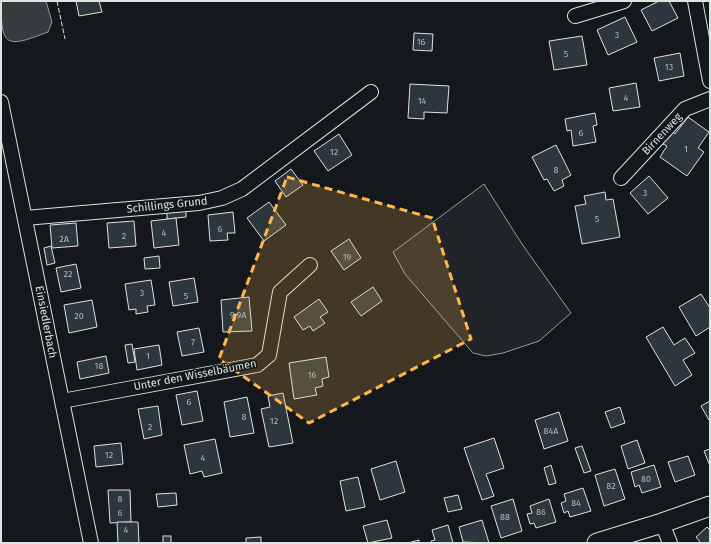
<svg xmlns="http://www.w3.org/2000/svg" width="711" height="544" font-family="'Fira Sans',sans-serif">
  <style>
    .green { fill: #202428; stroke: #939e99 }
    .water { fill: #363b3e; stroke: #939e99 }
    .building { fill: #2c363c; stroke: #d8e6dc }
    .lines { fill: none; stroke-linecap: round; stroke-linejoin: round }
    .minor-casing { stroke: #d8e6dc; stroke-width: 16 }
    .secondary-casing { stroke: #d8e6dc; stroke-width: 21 }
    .minor { stroke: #14181c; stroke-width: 14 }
    .secondary { stroke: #14181c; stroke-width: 19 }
    .fence { stroke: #d8e6dc; stroke-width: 1; stroke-dasharray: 5 2; stroke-linecap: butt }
    .marked { fill: #ffb74d; fill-opacity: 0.2; stroke: #ffb74d; stroke-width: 3; stroke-dasharray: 8 5; stroke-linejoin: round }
    .labels { text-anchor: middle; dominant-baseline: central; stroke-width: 3; stroke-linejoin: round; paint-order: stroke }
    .number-label { font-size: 9px; fill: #adbab4 }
    .street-label { font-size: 11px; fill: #d8e6dc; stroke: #14181c }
  </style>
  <rect width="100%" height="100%" fill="#14181c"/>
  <polygon class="green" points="484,184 522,244 571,313 539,341 503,353 486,356 473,353 405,274 393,252"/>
  <path class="water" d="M 1,1 L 46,1 L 52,22 L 48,32 C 6,48 1,48 1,1 Z"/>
  <g class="building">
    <polygon points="76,1 99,1 102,12 79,16"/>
    <polygon points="659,1 669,1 678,18 652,31 641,10"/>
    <polygon points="625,17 637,42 608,55 597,30"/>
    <polygon points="414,33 433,34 432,51 413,50"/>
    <polygon points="582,36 587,65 554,70 549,41"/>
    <polygon points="680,53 684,76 659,81 654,58"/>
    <polygon points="636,83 640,107 613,111 609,88"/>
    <polygon points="410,84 449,86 447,113 424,112 424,119 408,118"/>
    <polygon points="595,113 597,125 593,126 596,142 573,146 571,130 567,131 565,119"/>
    <polygon points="688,117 709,132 698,148 704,152 687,176 660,157 667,146 663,144 672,131 675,134"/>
    <polygon points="339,134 352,155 328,171 314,151"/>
    <polygon points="556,145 571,175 562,180 564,186 554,191 547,179 544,180 532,157"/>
    <polygon points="291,169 303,185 286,197 275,181"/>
    <polygon points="649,176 668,198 648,214 630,193"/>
    <polygon points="605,192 606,200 613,199 620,237 582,244 575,206 586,204 584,196"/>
    <polygon points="269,202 286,225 264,241 247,218"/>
    <polygon points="186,210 186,217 167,219 167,211"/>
    <polygon points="233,212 235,233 227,233 228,240 210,241 208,215"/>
    <polygon points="176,218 179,245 154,248 151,221"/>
    <polygon points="134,221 136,246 109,248 107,223"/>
    <polygon points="76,223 78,246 52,248 50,225"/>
    <polygon points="349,239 361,258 344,270 331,251"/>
    <polygon points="51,246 55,263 47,265 44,248"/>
    <polygon points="159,256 160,268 145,269 144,258"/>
    <polygon points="76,264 81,288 61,292 56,268"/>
    <polygon points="194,278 198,302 173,306 169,282"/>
    <polygon points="151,280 155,305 147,306 148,312 136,314 136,309 129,310 125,284"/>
    <polygon points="373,287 382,301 361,316 351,302"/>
    <polygon points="701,294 710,308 710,327 696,336 679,307"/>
    <polygon points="249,297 252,331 223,332 221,300"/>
    <polygon points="319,299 328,312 320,317 325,323 313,331 310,326 303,330 294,317"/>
    <polygon points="92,300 97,327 69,333 64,305"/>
    <polygon points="663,327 674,345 685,338 695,353 683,360 692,375 675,386 646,337"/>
    <polygon points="199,328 204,352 182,356 177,332"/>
    <polygon points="132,344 135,362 128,363 125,345"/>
    <polygon points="159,345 162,365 137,370 134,349"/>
    <polygon points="106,356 109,373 80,379 77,362"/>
    <polygon points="326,357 329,377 322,379 323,386 315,388 317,395 294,399 289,363"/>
    <polygon points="197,391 203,421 182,425 176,395"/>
    <polygon points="283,393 293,443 269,447 261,409 270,407 268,396"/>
    <polygon points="247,397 254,433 230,437 224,402"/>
    <polygon points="710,401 710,419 709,420 701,406"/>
    <polygon points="158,406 162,435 144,439 138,409"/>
    <polygon points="620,407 625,423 611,428 605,412"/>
    <polygon points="559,412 568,441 544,449 535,420"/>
    <polygon points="494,438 504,468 486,474 494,496 482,500 464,448"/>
    <polygon points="215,439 222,473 204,477 202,471 190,474 184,445"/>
    <polygon points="637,440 645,463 628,469 621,446"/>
    <polygon points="121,443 123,464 96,467 94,446"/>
    <polygon points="582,446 591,471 584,473 575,448"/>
    <polygon points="710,449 710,466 704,451"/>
    <polygon points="688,456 695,475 675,482 668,462"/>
    <polygon points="396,461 405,492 380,500 371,469"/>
    <polygon points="551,465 556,483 549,485 544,468"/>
    <polygon points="654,465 661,487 642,493 639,485 635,487 631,472"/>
    <polygon points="615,469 625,499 604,506 595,475"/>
    <polygon points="358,477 365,507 346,511 340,481"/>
    <polygon points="583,488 591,511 570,517 568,511 564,513 561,503 566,501 564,494"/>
    <polygon points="108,490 130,490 131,522 110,523"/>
    <polygon points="176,493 177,505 158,507 156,494"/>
    <polygon points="458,495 462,509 448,512 444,498"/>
    <polygon points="513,499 522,531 501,538 491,506"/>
    <polygon points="549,499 556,522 536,528 534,523 530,524 527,514 532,513 530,506"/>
    <polygon points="387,520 392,538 368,543 363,526"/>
    <polygon points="482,520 489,543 463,542 459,527"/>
    <polygon points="117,522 138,522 139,543 118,543"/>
    <polygon points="448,525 453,543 432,543 431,541 435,540 432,530"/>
    <polygon points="707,527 710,530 710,543 701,543 696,537"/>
    <rect x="163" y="536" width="8" height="7"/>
    <polygon points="261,537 261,543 246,543 246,538"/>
    <polygon points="419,540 419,543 408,543"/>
  </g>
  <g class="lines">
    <g class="minor-casing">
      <g id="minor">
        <polyline points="695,1 710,81"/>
        <polyline points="575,16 624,1"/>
        <polyline points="1,102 91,543"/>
        <polyline points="621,178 685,109 710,99"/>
        <polyline points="25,218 199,203 222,198 242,189 371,92"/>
        <polyline points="62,401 257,365 269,355 280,292 310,265"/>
        <polyline points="662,523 670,543"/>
      </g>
    </g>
    <g class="secondary-casing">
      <polyline id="secondary" points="597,543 662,523 710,506"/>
    </g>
    <use href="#minor" class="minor"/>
    <use href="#secondary" class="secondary"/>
    <polyline class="fence" points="57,1 65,39"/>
  </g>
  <path class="marked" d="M 287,177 L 432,218 L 471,339 L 309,423 L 219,359 Z"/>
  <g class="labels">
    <g class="number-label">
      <text x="617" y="35">3</text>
      <text x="421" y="42">16</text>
      <text x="566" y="54">5</text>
      <text x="669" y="67">13</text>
      <text x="626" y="98">4</text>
      <text x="422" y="101">14</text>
      <text x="581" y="133">6</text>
      <text x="686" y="149">1</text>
      <text x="334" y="152">12</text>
      <text x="556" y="170">8</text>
      <text x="645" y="193">3</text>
      <text x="597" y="219">5</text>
      <text x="220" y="229">6</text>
      <text x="164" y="233">4</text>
      <text x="124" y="236">2</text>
      <text x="64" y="239">2A</text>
      <text x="347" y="257">19</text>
      <text x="68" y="274">22</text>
      <text x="142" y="293">3</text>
      <text x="186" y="296">5</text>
      <text x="238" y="315">9;9A</text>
      <text x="79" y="316">20</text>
      <text x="193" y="342">7</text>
      <text x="148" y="356">1</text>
      <text x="99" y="366">18</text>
      <text x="312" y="375">16</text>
      <text x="189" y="402">6</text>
      <text x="244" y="417">8</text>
      <text x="274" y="421">12</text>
      <text x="150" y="427">2</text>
      <text x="551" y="431">84A</text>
      <text x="109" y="455">12</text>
      <text x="203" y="458">4</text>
      <text x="646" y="479">80</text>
      <text x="611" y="486">82</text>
      <text x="120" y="499">8</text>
      <text x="576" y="503">84</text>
      <text x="541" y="512">86</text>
      <text x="120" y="513">6</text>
      <text x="505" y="517">88</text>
      <text x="126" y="530">4</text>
    </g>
    <g class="street-label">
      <text transform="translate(662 134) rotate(-47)">Birnenweg</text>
      <text transform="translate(167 205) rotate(-6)">Schillings Grund</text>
      <text transform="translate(46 322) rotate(79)">Einsiedlerbach</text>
      <text transform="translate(195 375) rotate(-11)">Unter den Wisselbäumen</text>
    </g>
  </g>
  <rect width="711" height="544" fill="none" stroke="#d8e6dc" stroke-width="4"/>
</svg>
